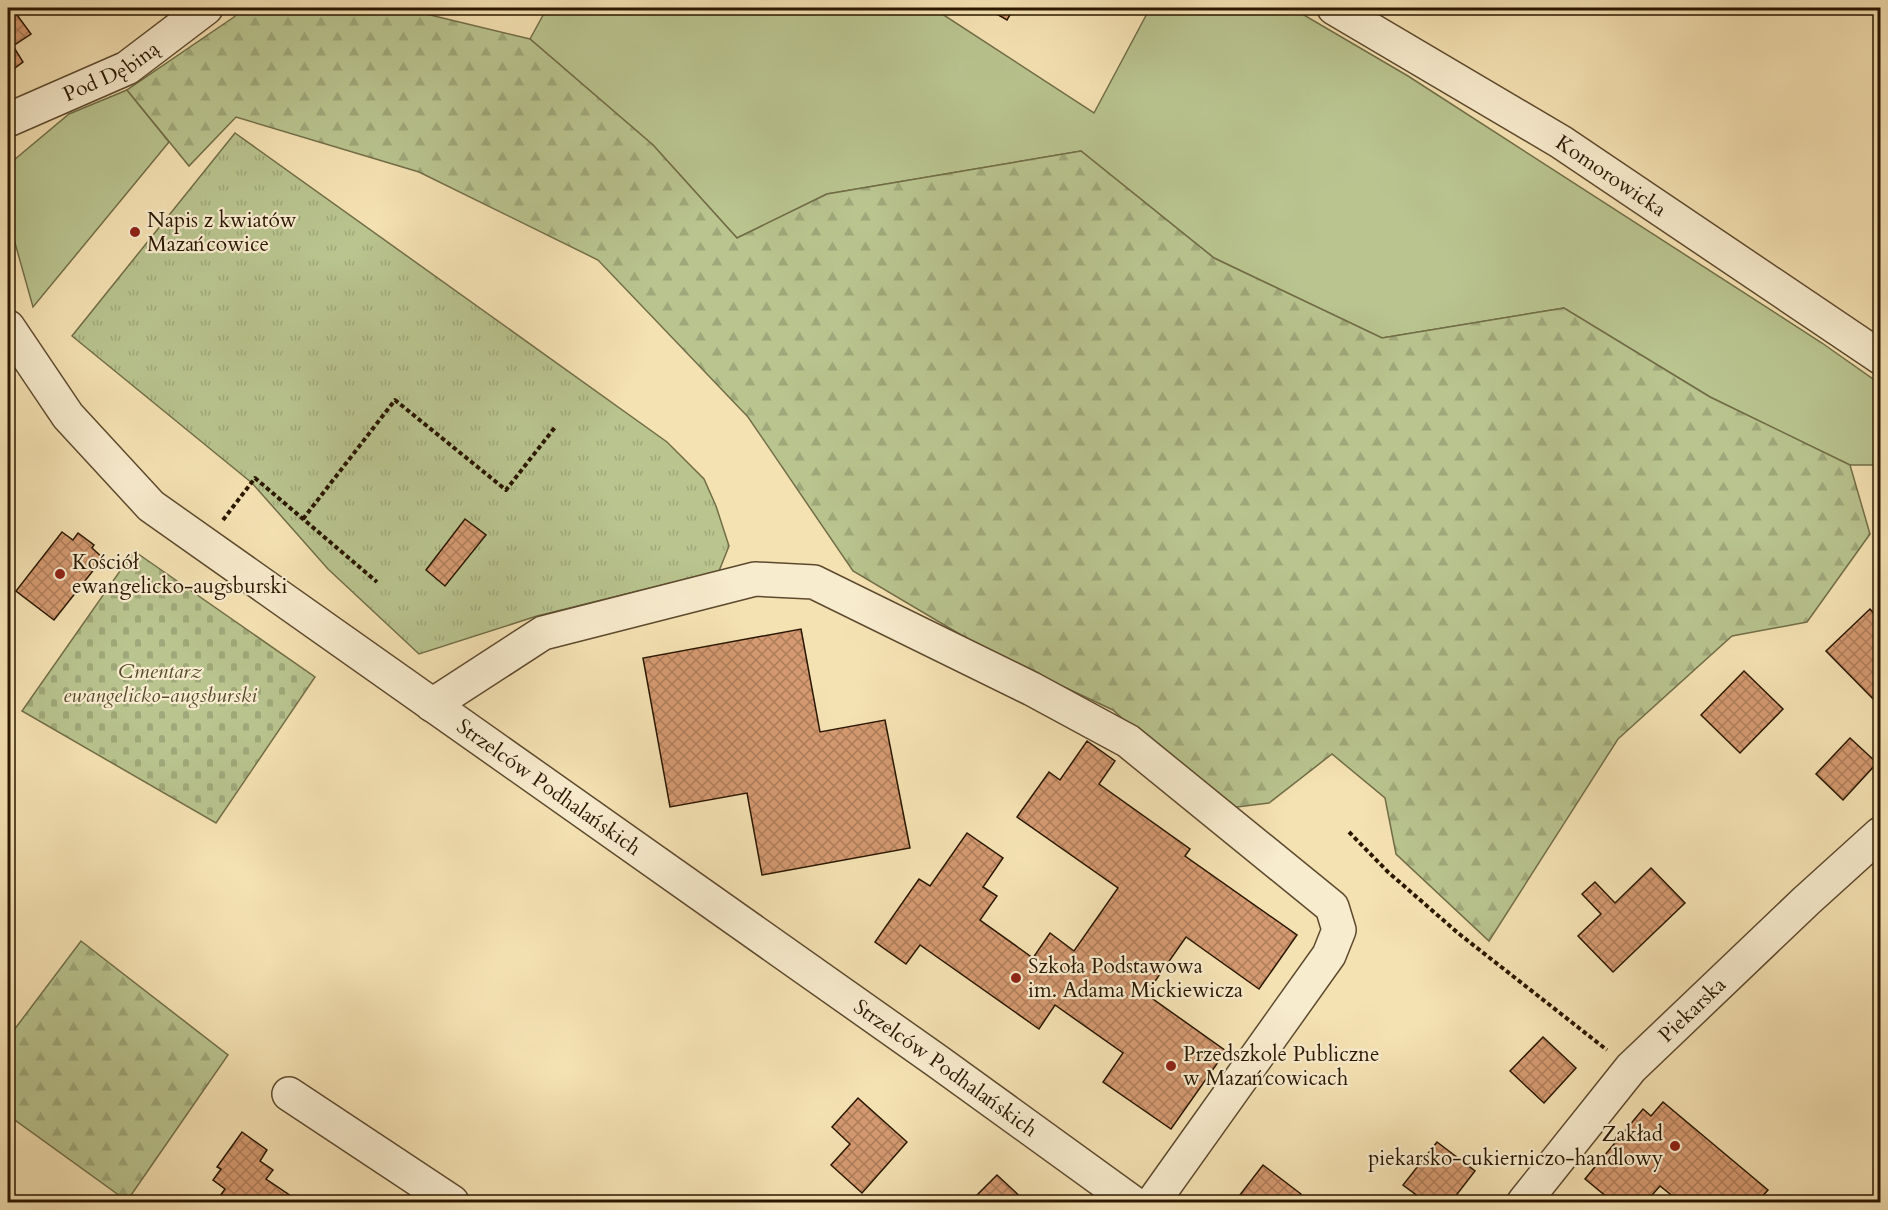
<svg xmlns="http://www.w3.org/2000/svg" width="1888" height="1210" font-family="Cardo,serif">
  <style>
    .grass { fill: #b9c48f; stroke: #726e48; stroke-width: 1.5 }
    .forest { fill: url(#forest-firs); stroke: #726e48; stroke-width: 1.5 }
    .cemetery { fill: url(#cemetery-stones); stroke: #726e48; stroke-width: 1.5 }
    .park { fill: url(#park-tufts); stroke: #726e48; stroke-width: 1.5 }
    .building { fill: url(#building-cross-hatch); stroke: #2a1701; stroke-width: 1.5 }
    .lines { fill: none; stroke-linecap: round; stroke-linejoin: round }
    .minor-casing { stroke: #5d4a2e; stroke-width: 36 }
    .path { stroke: #2a1701; stroke-width: 4; stroke-dasharray: 4.5 3; stroke-linecap: butt }
    .minor { stroke: #f8ecce; stroke-width: 33 }
    .poi-dot { fill: #8f2418; stroke: #f8ecce; stroke-width: 2 }
    .labels { text-anchor: middle; dominant-baseline: central; stroke-width: 4.5; stroke-linejoin: round; paint-order: stroke }
    .street-label { font-size: 21px; fill: #2a1701; stroke: #f8ecce }
    .poi-label { font-size: 21px; fill: #2a1701; stroke: #f8ecce; text-anchor: start }
    .park-label { font-size: 21px; font-style: italic; fill: #554b2c; stroke: #f8ecce }
  </style>
  <defs>
    <pattern id="forest-firs" width="22" height="20" patternUnits="userSpaceOnUse" patternTransform="scale(1.5)"><rect width="22" height="20" fill="#b9c48f"/><path d="M5 1l3.5 6h-7zM16 11l3.5 6h-7z" fill="#9fa87a"/></pattern>
    <pattern id="cemetery-stones" width="16" height="16" patternUnits="userSpaceOnUse" patternTransform="scale(1.5)"><rect width="16" height="16" fill="#b9c48f"/><path d="M2 7V4a2 2 0 0 1 4 0v3zM10 15v-3a2 2 0 0 1 4 0v3z" fill="#9fa87a"/></pattern>
    <pattern id="park-tufts" width="24" height="20" patternUnits="userSpaceOnUse" patternTransform="scale(1.5)"><rect width="24" height="20" fill="#b9c48f"/><path d="M3 7l-1-3M5 7V3M7 7l1-3M15 17l-1-3M17 17v-4M19 17l1-3" fill="none" stroke="#9fa87a"/></pattern>
    <pattern id="building-cross-hatch" width="8" height="8" patternUnits="userSpaceOnUse" patternTransform="scale(1.5)"><rect width="8" height="8" fill="#d59a71"/><path d="M0 0l8 8M0 8l8-8" fill="none" stroke="#ad7d5a"/></pattern>
  </defs>
  <rect width="100%" height="100%" fill="#f5e2b3"/>
  <filter id="stains"><feTurbulence type="fractalNoise" baseFrequency=".00333" numOctaves="4"/><feColorMatrix values="0 0 0 0 .2 0 0 0 0 .09 0 0 0 0 .02 0 0 0 .5 -.17"/></filter>
  <radialGradient id="worn" r=".72"><stop offset=".6" stop-color="#630" stop-opacity="0"/><stop offset="1" stop-color="#630" stop-opacity=".3"/></radialGradient>
  <g class="grass">
    <polygon points="547,8 933,8 1094,113 1150,8 1292,8 1408,76 1822,343 1880,384 1880,465 1850,465 1710,397 1564,308 1382,338 1214,258 1081,151 827,194 737,238 653,145 530,39"/>
    <polygon points="127,90 169,142 33,307 8,218 8,165 69,114"/>
  </g>
  <g class="forest">
    <polygon points="243,8 410,8 422,13 530,39 653,145 737,238 827,194 1081,151 1214,258 1382,338 1564,308 1710,397 1850,465 1870,534 1807,622 1732,636 1618,739 1489,941 1396,854 1385,798 1332,754 1269,803 1221,809 1113,710 990,652 853,571 748,417 598,260 419,172 236,117 189,166 127,90 234,17"/>
    <polygon points="81,941 228,1055 127,1201 8,1115 8,1038"/>
  </g>
  <polygon class="cemetery" points="134,551 315,677 216,823 22,711"/>
  <polygon class="park" points="235,133 667,442 704,479 716,506 729,546 719,571 537,616 419,654 328,569 252,483 72,336"/>
  <g class="building">
    <polygon points="8,8 12,8 31,34 13,46 23,62 8,73"/>
    <polygon points="986,8 1014,8 1007,20"/>
    <polygon points="465,519 486,535 445,586 426,570"/>
    <polygon points="62,532 73,540 78,533 94,545 92,548 103,558 54,620 16,591"/>
    <polygon points="1870,609 1880,620 1880,703 1879,705 1826,651"/>
    <polygon points="801,629 820,732 885,720 910,848 762,875 747,793 670,807 643,658"/>
    <polygon points="1744,671 1783,709 1740,753 1701,715"/>
    <polygon points="1850,738 1877,763 1843,800 1816,774"/>
    <polygon points="1087,741 1115,761 1099,784 1190,849 1185,856 1297,935 1259,989 1186,937 1146,994 1226,1051 1171,1129 1103,1082 1123,1053 1055,1005 1039,1029 920,945 906,964 875,942 919,879 930,886 967,833 1003,858 983,887 997,896 980,920 1033,958 1050,933 1074,951 1118,888 1017,817 1049,772 1060,780"/>
    <polygon points="1651,868 1685,903 1613,972 1578,936 1601,914 1582,894 1595,882 1615,903"/>
    <polygon points="1543,1037 1576,1068 1544,1103 1510,1071"/>
    <polygon points="858,1098 907,1142 862,1193 831,1165 850,1144 832,1127"/>
    <polygon points="1663,1102 1768,1190 1757,1202 1680,1202 1660,1186 1646,1202 1613,1202 1585,1179 1643,1109 1651,1116"/>
    <polygon points="242,1132 267,1150 260,1161 273,1170 266,1179 291,1196 287,1202 230,1202 220,1196 225,1189 213,1180 221,1169 217,1167"/>
    <polygon points="1437,1142 1475,1171 1451,1202 1426,1202 1403,1185"/>
    <polygon points="1263,1165 1301,1194 1294,1202 1239,1202 1236,1200"/>
    <polygon points="997,1175 1026,1202 970,1202"/>
    <polygon points="291,1196 300,1202 287,1202"/>
  </g>
  <g class="lines">
    <g class="minor-casing">
      <g id="minor">
        <path id="s1" d="M 1334,8 L 1561,142 L 1880,357"/>
        <path id="s2" d="M 8,120 L 127,68 L 206,8"/>
        <path id="s3" d="M 8,327 L 68,416 L 151,506 L 937,1061 L 1132,1202"/>
        <polyline points="432,705 543,633 755,579 814,582 1032,689 1128,741 1332,907 1339,930 1329,955 1153,1202"/>
        <polyline points="289,1094 452,1202"/>
        <path id="s4" d="M 1524,1202 L 1631,1068 L 1806,901 L 1880,834"/>
      </g>
    </g>
    <g class="path">
      <polyline points="303,519 395,400 506,490 556,426"/>
      <polyline points="223,520 255,478 377,582"/>
      <polyline points="1349,832 1388,872 1458,933 1607,1050"/>
    </g>
    <use href="#minor" class="minor"/>
  </g>
  <g class="poi-dot">
    <circle cx="135" cy="232" r="6"/>
    <circle cx="60" cy="574" r="6"/>
    <circle cx="1016" cy="978" r="6"/>
    <circle cx="1171" cy="1066" r="6"/>
    <circle cx="1675" cy="1146" r="6"/>
  </g>
  <g class="labels">
    <g class="street-label">
      <text stroke="none"><textPath href="#s2" startOffset="114">Pod Dębiną</textPath></text>
      <text stroke="none"><textPath href="#s1" startOffset="324">Komorowicka</textPath></text>
      <text stroke="none"><textPath href="#s3" startOffset="717">Strzelców Podhalańskich</textPath></text>
      <text stroke="none"><textPath href="#s4" startOffset="256">Piekarska</textPath></text>
      <text stroke="none"><textPath href="#s3" startOffset="1203">Strzelców Podhalańskich</textPath></text>
    </g>
    <g class="poi-label">
      <text x="147" y="220">Napis z kwiatów<tspan x="147" dy="24">Mazańcowice</tspan></text>
      <text x="72" y="562">Kościół<tspan x="72" dy="24">ewangelicko-augsburski</tspan></text>
      <text x="1028" y="966">Szkoła Podstawowa<tspan x="1028" dy="24">im. Adama Mickiewicza</tspan></text>
      <text x="1183" y="1054">Przedszkole Publiczne<tspan x="1183" dy="24">w Mazańcowicach</tspan></text>
      <text x="1663" y="1134" text-anchor="end">Zakład<tspan x="1663" dy="24">piekarsko-cukierniczo-handlowy</tspan></text>
    </g>
    <g class="park-label">
      <text x="160" y="671">Cmentarz<tspan x="160" dy="24">ewangelicko-augsburski</tspan></text>
    </g>
  </g>
  <rect width="1888" height="1210" fill="none" stroke="#f5e2b3" stroke-width="30"/>
  <rect x="9" y="9" width="1870" height="1192" fill="none" stroke="#2a1701" stroke-width="3"/>
  <rect x="15" y="15" width="1858" height="1180" fill="none" stroke="#2a1701" stroke-width="1.5"/>
  <rect width="100%" height="100%" filter="url(#stains)"/>
  <rect width="100%" height="100%" fill="url(#worn)"/>
</svg>
